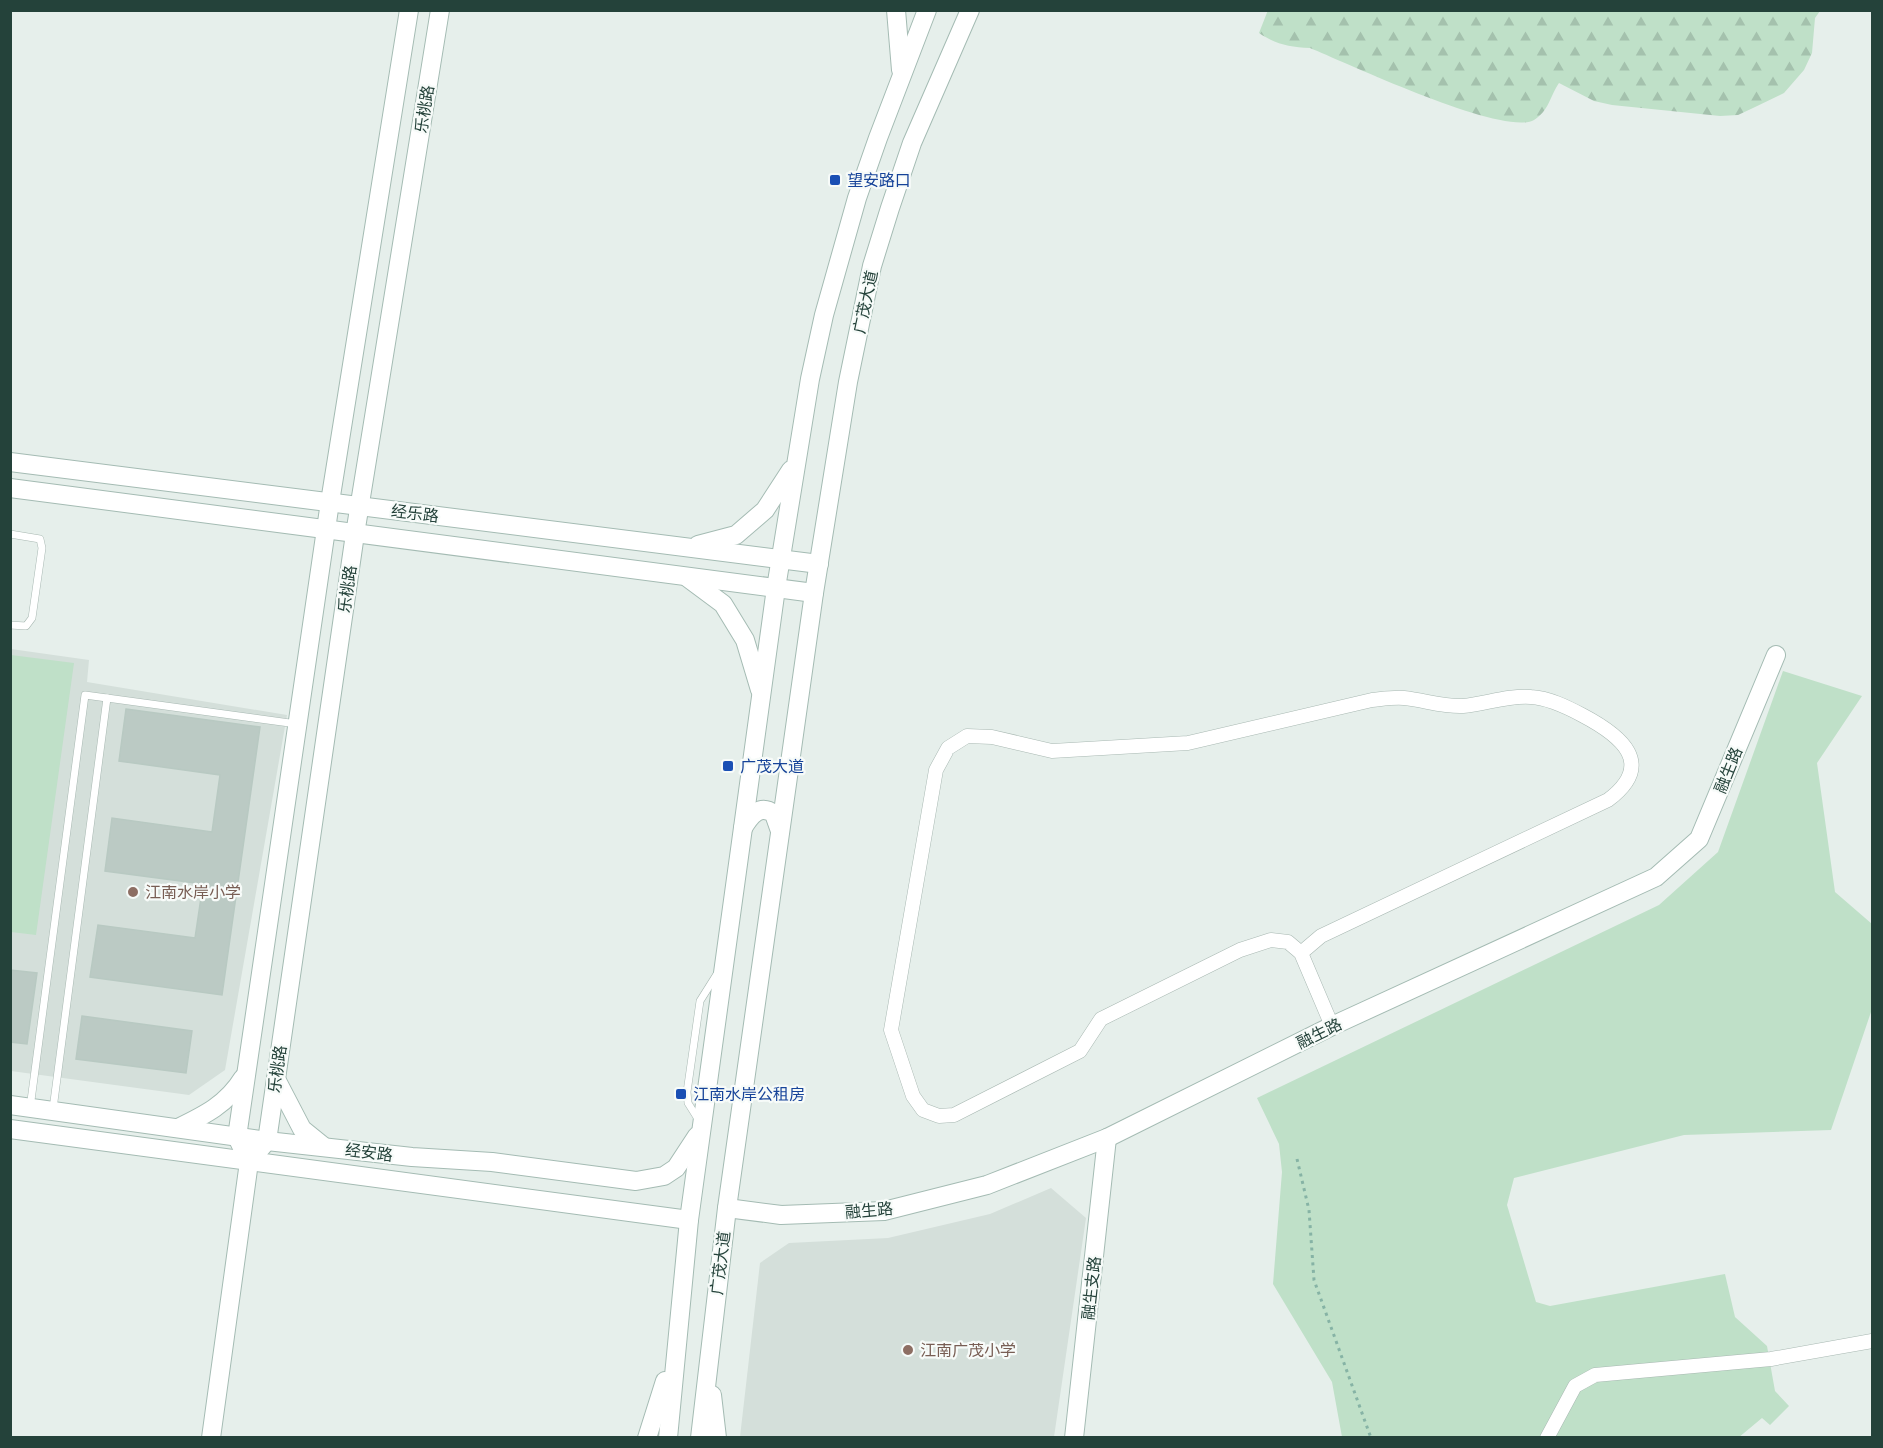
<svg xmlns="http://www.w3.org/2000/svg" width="1883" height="1448" font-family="'Archivo Narrow','Noto Sans SC',sans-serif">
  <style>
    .built { fill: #d4dfda }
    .forest { fill: url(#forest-firs) }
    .park { fill: #bfe0c8 }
    .building { fill: #bbcac4; stroke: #b8c9c2; stroke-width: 1.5 }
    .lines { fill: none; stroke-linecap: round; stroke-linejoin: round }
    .lane-casing { stroke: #a8b8b2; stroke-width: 8 }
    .street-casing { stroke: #a8b8b2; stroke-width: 15 }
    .secondary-casing { stroke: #a4bbb3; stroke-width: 20 }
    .path { stroke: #86b3a5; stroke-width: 3; stroke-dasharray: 3 4.5; stroke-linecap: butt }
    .lane { stroke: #fff; stroke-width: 7 }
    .street { stroke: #fff; stroke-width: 14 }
    .secondary { stroke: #fff; stroke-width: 18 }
    .transit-dot { fill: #1a4fb4; stroke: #f7fbf9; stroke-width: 2 }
    .education-dot { fill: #8d6e63; stroke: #f7fbf9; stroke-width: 2 }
    .labels { text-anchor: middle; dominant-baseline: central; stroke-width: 4.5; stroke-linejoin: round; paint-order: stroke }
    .street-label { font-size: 16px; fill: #24423a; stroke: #f7fbf9 }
    .transit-label { font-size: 16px; fill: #164399; stroke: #f7fbf9; text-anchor: start }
    .education-label { font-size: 16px; fill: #785e54; stroke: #f7fbf9; text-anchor: start }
  </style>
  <defs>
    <pattern id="forest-firs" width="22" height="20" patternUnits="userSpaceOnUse" patternTransform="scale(1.5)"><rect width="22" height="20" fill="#bfe0c8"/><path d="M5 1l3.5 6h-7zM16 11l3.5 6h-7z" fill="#a4c1ad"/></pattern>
  </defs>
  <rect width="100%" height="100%" fill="#e6efeb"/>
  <g class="built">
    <polygon points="11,649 89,660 87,682 287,715 225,1070 189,1095 11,1071"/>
    <polygon points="1051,1188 1086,1218 1054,1437 740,1437 760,1263 789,1243 888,1238 990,1214"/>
  </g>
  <path class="forest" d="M 1268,10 L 1820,10 L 1820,11 L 1815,18 L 1812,53 L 1804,70 L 1784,93 L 1753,108 L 1738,115 L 1720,116 L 1612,105 L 1594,101 L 1559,83 C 1550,96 1549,111 1534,120 C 1503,137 1347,63 1310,48 C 1289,47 1275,44 1259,33 Z"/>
  <g class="park">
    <polygon points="11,655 74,663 36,935 11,932"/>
    <polygon points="1783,671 1862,696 1817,763 1835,892 1872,924 1872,1009 1831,1130 1684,1135 1514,1178 1507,1205 1536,1302 1550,1306 1725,1274 1735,1317 1767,1346 1775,1391 1789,1406 1770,1425 1762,1418 1738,1438 1342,1437 1332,1382 1273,1284 1282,1172 1279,1144 1257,1098 1659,905 1718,852"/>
  </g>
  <g class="building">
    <polygon points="126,709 260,727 222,995 90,977 98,925 195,938 203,884 105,871 112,818 212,832 220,775 119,761"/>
    <polygon points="10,970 37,973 27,1044 10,1042"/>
    <polygon points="82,1016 192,1031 186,1073 76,1059"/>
  </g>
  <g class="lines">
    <g class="lane-casing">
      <g id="lane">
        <polyline points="10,534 40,539 42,548 32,618 26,626 10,625"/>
        <polyline points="30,1108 85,695 297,724"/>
        <polyline points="53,1109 107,698"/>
        <polyline points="698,1119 688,1103 687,1092 700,1001 717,974"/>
      </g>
    </g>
    <g class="street-casing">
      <g id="street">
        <path d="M 1301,953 L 1321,936 L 1608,800 C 1656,764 1622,736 1582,715 C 1567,707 1549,698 1531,697 C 1509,695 1485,704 1463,706 C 1443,707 1424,700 1404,698 C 1394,697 1382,699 1372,700 L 1188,743 L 1052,751 L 992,737 L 967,736 L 948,748 L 936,770 L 891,1030 L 913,1096 L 923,1110 L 939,1116 L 954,1115 L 1080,1051 L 1101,1019 L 1240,950 L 1271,940 L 1288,942 L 1301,953 L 1332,1026"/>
        <polyline points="1547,1438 1575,1386 1595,1375 1771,1359 1872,1341"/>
      </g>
    </g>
    <g class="secondary-casing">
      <g id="secondary">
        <polyline points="896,10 901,70"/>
        <polyline points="10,462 819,564"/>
        <polyline points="10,488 814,593"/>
        <polyline points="698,545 736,535 765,510 791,470"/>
        <polyline points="688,578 723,604 745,640 760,690"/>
        <path d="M 743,828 C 750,816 760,803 774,814 L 780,831"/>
        <polyline points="276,1079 302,1129 323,1146"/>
        <polyline points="10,1105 267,1141 412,1157 492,1162 636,1181 664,1176 676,1168 697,1136"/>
        <path d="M 178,1128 C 205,1115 227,1104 243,1078"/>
        <polyline points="10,1129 689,1220"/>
        <polyline points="249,1162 237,1137 330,502 409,10"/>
        <polyline points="727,1208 781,1215 884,1211 987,1185 1107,1138 1332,1026 1656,877 1699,839 1776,655"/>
        <polyline points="712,1395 717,1438"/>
        <polyline points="211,1438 249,1162 267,1141 355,534 440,10"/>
        <polyline points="647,1438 665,1381"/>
        <polyline points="668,1438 689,1220 776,588 810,379 824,315 857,198 878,138 927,10"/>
        <polyline points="700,1438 727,1208 814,593 848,382 872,266 890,208 912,143 970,10"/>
        <polyline points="1074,1438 1107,1138"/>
      </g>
    </g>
    <polyline class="path" points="1297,1159 1309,1210 1314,1280 1371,1438"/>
    <use href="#lane" class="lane"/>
    <use href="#street" class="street"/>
    <use href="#secondary" class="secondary"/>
  </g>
  <g class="transit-dot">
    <rect x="829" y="174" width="12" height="12" rx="3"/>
    <rect x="722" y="760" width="12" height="12" rx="3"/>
    <rect x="675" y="1088" width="12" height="12" rx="3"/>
  </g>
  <g class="education-dot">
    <circle cx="133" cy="892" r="6"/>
    <circle cx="908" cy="1350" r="6"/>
  </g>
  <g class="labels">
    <g class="street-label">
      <text transform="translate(424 109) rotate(-81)">乐桃路</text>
      <text transform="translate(865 302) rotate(-78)">广茂大道</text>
      <text transform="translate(415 513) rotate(7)">经乐路</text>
      <text transform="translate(347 589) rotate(-82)">乐桃路</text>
      <text transform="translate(1728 770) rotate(-68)">融生路</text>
      <text transform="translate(1319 1033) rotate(-26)">融生路</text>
      <text transform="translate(277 1069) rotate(-82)">乐桃路</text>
      <text transform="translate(369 1152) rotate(7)">经安路</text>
      <text transform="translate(869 1210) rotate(-5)">融生路</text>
      <text transform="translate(720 1263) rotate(-83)">广茂大道</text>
      <text transform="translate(1091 1288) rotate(-84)">融生支路</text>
    </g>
    <g class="transit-label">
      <text x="847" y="180">望安路口</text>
      <text x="740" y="766">广茂大道</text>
      <text x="693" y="1094">江南水岸公租房</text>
    </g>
    <g class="education-label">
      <text x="145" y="892">江南水岸小学</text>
      <text x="920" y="1350">江南广茂小学</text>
    </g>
  </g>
  <rect width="1883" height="1448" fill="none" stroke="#24423a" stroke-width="24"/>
</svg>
